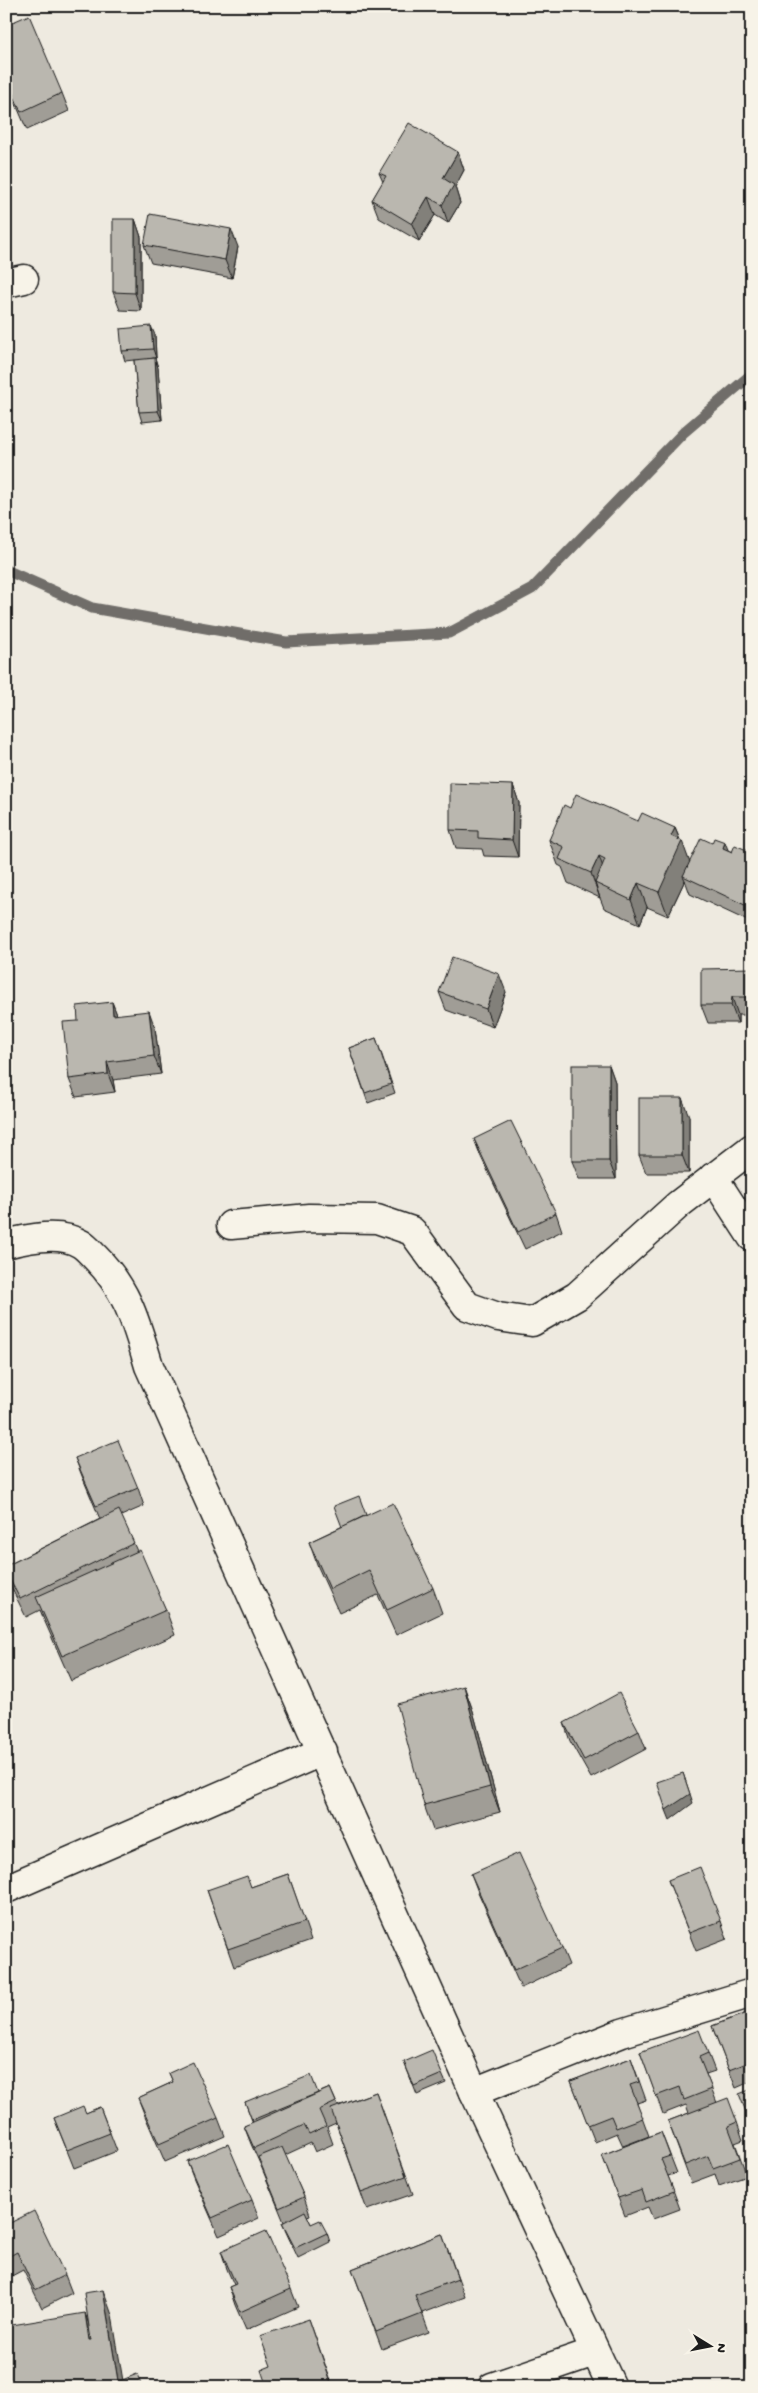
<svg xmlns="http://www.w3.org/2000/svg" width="758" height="2393" font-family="'Gochi Hand',sans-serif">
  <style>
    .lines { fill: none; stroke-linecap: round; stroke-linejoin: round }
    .stream { stroke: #6f6d69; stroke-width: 11 }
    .minor-casing { stroke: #1c1c1c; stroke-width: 31 }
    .minor { stroke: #f7f3e8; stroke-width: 28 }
    .wall { fill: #a09d96; stroke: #1c1c1c }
    .shaded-wall { fill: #82807a; stroke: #1c1c1c }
    .building { fill: #bab7af; stroke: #1c1c1c }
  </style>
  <rect width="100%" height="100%" fill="#eeeae0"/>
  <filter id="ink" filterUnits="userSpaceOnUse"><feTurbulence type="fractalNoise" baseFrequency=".02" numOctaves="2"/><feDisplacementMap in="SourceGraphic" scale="10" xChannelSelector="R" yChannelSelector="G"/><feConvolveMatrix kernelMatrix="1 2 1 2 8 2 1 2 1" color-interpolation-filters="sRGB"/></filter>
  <g filter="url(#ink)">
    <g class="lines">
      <polyline class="stream" points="6,570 92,608 286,642 449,633 532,589 684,432 752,374"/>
      <g class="minor-casing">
        <g id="minor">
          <polyline points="6,283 24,279"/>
          <polyline points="713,1177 752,1237"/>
          <polyline points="231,1225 309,1218 377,1219 412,1231 467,1306 498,1317 532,1322 577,1296 679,1204 752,1148"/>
          <path d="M 6,1244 C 28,1238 60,1231 81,1244 C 86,1247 91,1253 95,1257 C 128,1290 136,1323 149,1366 L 474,2092 L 612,2387"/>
          <polyline points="6,1889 323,1751"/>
          <polyline points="474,2092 622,2033 752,1993"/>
          <polyline points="492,2387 594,2352"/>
        </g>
      </g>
      <use href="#minor" class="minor"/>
    </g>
    <g class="wall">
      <polygon points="6,25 62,93 69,111 27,130 6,81"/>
      <polygon points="458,152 464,170 455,187 460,203 448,223 435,215 419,241 379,218 372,200 383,182 379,173"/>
      <polygon points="135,219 141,237 141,311 120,310 113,292"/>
      <polygon points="144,245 238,247 232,278 151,263"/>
      <polygon points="155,335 156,358 147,359 155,358 158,368 162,420 142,422 139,412 134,360 125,361 122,351"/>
      <polygon points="513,785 519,803 518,857 484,856 482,849 456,848 450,830"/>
      <polygon points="570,808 675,828 690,863 728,850 732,852 749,851 752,857 752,923 690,894 685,880 668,916 647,907 640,924 604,908 600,898 568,883 562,867 558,865 549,840"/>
      <polygon points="752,968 752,1015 738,1015 738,1023 708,1023 701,1005"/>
      <polygon points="439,992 506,992 493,1027 446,1010"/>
      <polygon points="112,1002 117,1015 155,1028 161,1074 113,1080 115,1092 76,1097 69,1079 78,1021"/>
      <polygon points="376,1038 395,1093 368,1103 349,1048"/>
      <polygon points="609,1065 615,1082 616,1179 579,1179 572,1161"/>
      <polygon points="689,1116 689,1173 646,1173 639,1155"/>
      <polygon points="474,1139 556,1213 562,1231 525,1249 481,1157"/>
      <polygon points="75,1458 138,1488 144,1506 121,1516 137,1551 166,1610 175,1635 71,1681 45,1622 40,1610 26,1617 10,1585 6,1573 6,1566 100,1519 82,1476"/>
      <polygon points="366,1515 433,1588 442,1613 396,1635 378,1595 339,1613 318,1567 309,1542"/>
      <polygon points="464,1686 473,1711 500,1812 433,1830 424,1805"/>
      <polygon points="564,1723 639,1731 646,1749 591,1778 570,1741"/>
      <polygon points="288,1874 311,1940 234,1967 207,1890 251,1887"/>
      <polygon points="471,1874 562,1948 569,1965 521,1988 478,1892"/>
      <polygon points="668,1880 721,1921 727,1939 696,1951"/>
      <polygon points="752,2011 752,2081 736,2088 712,2026"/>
      <polygon points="640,2052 708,2053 715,2071 706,2074 717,2103 737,2122 743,2140 735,2143 747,2176 719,2186 715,2174 691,2183 668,2121 689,2113 686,2105 663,2114"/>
      <polygon points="631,2058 646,2100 637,2103 649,2136 623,2146 617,2133 595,2142 571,2081"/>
      <polygon points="404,2062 442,2074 446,2083 417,2095"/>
      <polygon points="169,2073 218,2118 225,2136 165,2162 145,2116 138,2098 173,2082"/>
      <polygon points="330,2088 338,2106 376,2092 413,2194 367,2210 336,2123 327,2127 333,2144 315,2152 311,2143 285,2155 304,2197 310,2215 307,2216 311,2224 327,2233 330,2242 298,2258 286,2232 282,2223 284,2222 261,2166 251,2144 244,2126 253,2123 245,2102 318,2093"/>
      <polygon points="100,2107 117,2151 74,2168 54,2118 86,2113"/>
      <polygon points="661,2132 677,2173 668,2176 680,2209 653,2219 648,2207 625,2216 602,2155"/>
      <polygon points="187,2161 252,2200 259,2218 219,2236 194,2179"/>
      <polygon points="6,2225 65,2275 72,2293 42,2308 23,2270 6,2279"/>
      <polygon points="442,2234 465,2297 422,2313 429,2332 382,2349 352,2269"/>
      <polygon points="221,2251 291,2289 298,2307 246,2330 235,2305 229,2287 234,2285 227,2269"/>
      <polygon points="309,2319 333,2387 267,2387 271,2366"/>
    </g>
    <g class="shaded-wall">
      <polygon points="458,152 464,170 455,187 460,203 448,223 442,205 443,178"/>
      <polygon points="428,197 435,215 419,241 412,224"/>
      <polygon points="135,219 141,237 141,311 135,293"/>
      <polygon points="231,229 238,247 232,278 225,260"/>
      <polygon points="151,326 155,335 156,358 153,349"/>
      <polygon points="155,358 158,368 162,420 158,411"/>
      <polygon points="513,785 519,803 518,857 512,840"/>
      <polygon points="675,828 681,843 682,841 691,866 683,876 685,880 668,916 659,892 671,836"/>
      <polygon points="725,842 732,860 723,848"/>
      <polygon points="749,851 752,857 752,870 747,856"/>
      <polygon points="599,856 608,881 595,883 600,898 591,873"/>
      <polygon points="638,883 647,907 640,924 631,900"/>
      <polygon points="752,896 752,919 747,906"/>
      <polygon points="499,974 506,992 493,1027 486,1009"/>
      <polygon points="732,997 738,1015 738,1023 731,1005"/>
      <polygon points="112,1002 119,1020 113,1015"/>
      <polygon points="149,1011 155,1028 161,1074 154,1056"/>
      <polygon points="107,1062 113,1080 115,1092 108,1074"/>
      <polygon points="609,1065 615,1082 616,1179 609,1161"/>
      <polygon points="682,1098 689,1116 689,1173 682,1155"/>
      <polygon points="464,1686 473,1711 500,1812 490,1787"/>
      <polygon points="683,1773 693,1803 670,1820 666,1810"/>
      <polygon points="103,2290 112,2315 124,2387 119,2387"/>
      <polygon points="85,2313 94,2338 98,2365 89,2340"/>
    </g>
    <g class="building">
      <polygon points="29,15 62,93 21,112 6,78 6,25"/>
      <polygon points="409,123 458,152 443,178 454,185 442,205 428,197 412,224 372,200 386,176 379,173"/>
      <polygon points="150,214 231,229 225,260 144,245"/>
      <polygon points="113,219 135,219 135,293 113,292"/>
      <polygon points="151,326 153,349 122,351 120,329"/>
      <polygon points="155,358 158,411 139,412 134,360"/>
      <polygon points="450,783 513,785 512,840 478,838 478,831 450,830"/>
      <polygon points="576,794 638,821 642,813 675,828 671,836 682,841 659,892 638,883 631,900 595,883 605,859 599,856 591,873 559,859 564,847 549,840 564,805 570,808"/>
      <polygon points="701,838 712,843 714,838 725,842 723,848 732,852 735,845 749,851 747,856 752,859 752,896 747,906 683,876"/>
      <polygon points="452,957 499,974 486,1009 439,992"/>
      <polygon points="752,968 752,997 732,997 731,1005 701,1005 701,969"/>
      <polygon points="112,1002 113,1015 149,1011 154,1056 107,1062 108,1074 69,1079 63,1022 78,1021 77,1006"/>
      <polygon points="376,1038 391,1084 365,1093 349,1048"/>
      <rect x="572" y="1065" width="37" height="96"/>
      <rect x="639" y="1098" width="43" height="57"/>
      <polygon points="511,1121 556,1213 518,1232 474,1139"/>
      <polygon points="118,1440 138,1488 96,1506 75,1458"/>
      <polygon points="359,1496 366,1515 342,1527 334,1506"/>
      <polygon points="393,1503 433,1588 387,1610 369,1570 330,1589 309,1542"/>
      <polygon points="119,1510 134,1543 20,1599 6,1572 6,1566"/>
      <polygon points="140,1550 166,1610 62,1656 36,1597"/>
      <polygon points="464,1686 490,1787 424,1805 397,1704"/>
      <polygon points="619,1693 639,1731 584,1760 564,1723"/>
      <polygon points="683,1773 690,1794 666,1810 657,1782"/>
      <polygon points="519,1853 562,1948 514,1970 471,1874"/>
      <polygon points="700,1867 721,1921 689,1933 668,1880"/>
      <polygon points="288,1874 305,1922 228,1949 207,1890 247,1876 251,1887"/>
      <polygon points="752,2011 752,2061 729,2070 712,2026"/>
      <polygon points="699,2030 708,2053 699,2057 712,2089 684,2100 680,2087 656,2096 640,2052"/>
      <polygon points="432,2050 442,2074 414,2086 404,2062"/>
      <polygon points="631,2058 639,2082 630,2085 643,2118 616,2128 611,2116 588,2125 571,2081"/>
      <polygon points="193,2062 218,2118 159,2144 138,2098 173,2082 169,2073"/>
      <polygon points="311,2075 318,2093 252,2120 245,2102"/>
      <polygon points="330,2088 336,2102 319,2110 326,2126 309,2134 304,2125 254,2148 244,2126"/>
      <polygon points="752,2089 752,2127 739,2094"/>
      <polygon points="376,2092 406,2176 361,2192 331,2109"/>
      <polygon points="728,2098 737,2122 728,2126 740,2158 713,2168 708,2156 685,2165 668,2121"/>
      <polygon points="83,2106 86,2113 100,2107 110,2133 67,2150 54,2118"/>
      <polygon points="661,2132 670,2156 661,2159 674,2191 646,2202 642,2190 618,2198 602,2155"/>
      <polygon points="228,2144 252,2200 212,2218 187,2161"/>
      <polygon points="282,2147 304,2197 279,2208 258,2157"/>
      <polygon points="34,2211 65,2275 35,2290 17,2252 6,2258 6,2225"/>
      <polygon points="305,2211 311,2224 320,2220 327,2233 295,2248 282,2223"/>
      <polygon points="266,2231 291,2289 240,2312 229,2287 236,2284 221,2251"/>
      <polygon points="442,2234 458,2279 415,2295 422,2314 376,2332 352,2269"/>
      <polygon points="103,2290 119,2387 6,2387 6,2326 85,2313 89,2340 91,2340 84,2293"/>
      <polygon points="309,2319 331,2383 320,2387 267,2387 261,2370 271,2366 260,2336"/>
      <polygon points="137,2374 142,2387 120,2387 120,2381"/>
    </g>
  </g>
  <rect width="758" height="2393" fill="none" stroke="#f7f3e8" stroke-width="25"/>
  <rect x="12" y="12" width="733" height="2368" fill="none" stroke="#1c1c1c" stroke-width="2" filter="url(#ink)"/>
  <g transform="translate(710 2346) rotate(100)" stroke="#f7f3e8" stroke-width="4" paint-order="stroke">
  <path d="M0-4L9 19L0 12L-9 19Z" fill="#1c1c1c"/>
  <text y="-8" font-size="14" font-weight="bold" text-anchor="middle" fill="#1c1c1c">N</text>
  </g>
</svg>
